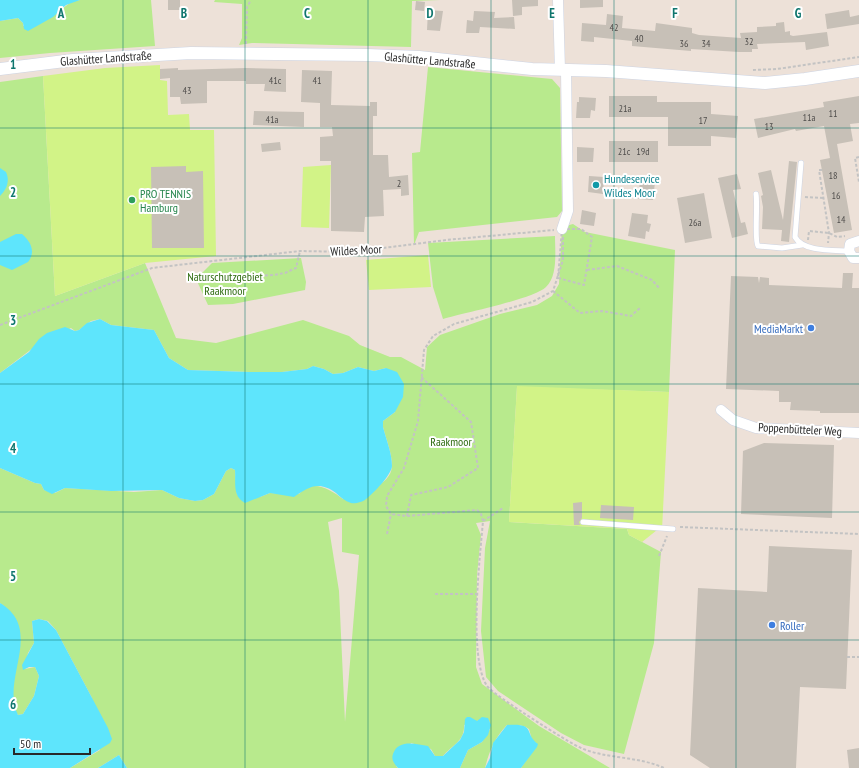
<svg xmlns="http://www.w3.org/2000/svg" width="859" height="768" font-family="'PT Sans Narrow',sans-serif">
  <style>
    .green { fill: #b8ea8d; fill-rule: evenodd }
    .pitch { fill: #d2f387 }
    .water { fill: #5ee5fc }
    .building { fill: #c7c0b7 }
    .lines { fill: none; stroke-linecap: round; stroke-linejoin: round }
    .service-casing { stroke: #cdd4e3; stroke-width: 6 }
    .minor-casing { stroke: #cdd4e3; stroke-width: 11 }
    .tertiary-casing { stroke: #cdd4e3; stroke-width: 13 }
    .path { stroke: #c3c3c3; stroke-width: 2; stroke-dasharray: 3 2; stroke-linecap: butt }
    .service { stroke: #fff; stroke-width: 5 }
    .minor { stroke: #fff; stroke-width: 10 }
    .tertiary { stroke: #fff; stroke-width: 12 }
    .grid { fill: none; stroke: #0f766e; stroke-width: 1; stroke-opacity: 0.55 }
    .culture-dot { fill: #0f9aa8; stroke: #fff; stroke-width: 1.5 }
    .leisure-dot { fill: #2e9e5b; stroke: #fff; stroke-width: 1.5 }
    .shop-dot { fill: #3f7fe0; stroke: #fff; stroke-width: 1.5 }
    .labels { text-anchor: middle; dominant-baseline: central; stroke-width: 4; stroke-linejoin: round; paint-order: stroke }
    .number-label { font-size: 10px; fill: #504e4c }
    .street-label { font-size: 12px; fill: #282828; stroke: #fff }
    .culture-label { font-size: 12px; fill: #0d838f; stroke: #fff; text-anchor: start }
    .leisure-label { font-size: 12px; fill: #27864d; stroke: #fff; text-anchor: start }
    .park-label { font-size: 12px; fill: #2f6c11; stroke: #fff }
    .shop-label { font-size: 12px; fill: #366cbe; stroke: #fff; text-anchor: end }
    .grid-label { font-size: 13px; text-anchor: middle; font-weight: bold; fill: #0f766e; stroke: #fff; stroke-width: 4; stroke-linejoin: round; paint-order: stroke }
  </style>
  <rect width="100%" height="100%" fill="#ede1d8"/>
  <g class="green">
    <polygon points="80,0 151,0 155,46 50,53 0,58 0,21 18,18 23,23 23,26 62,9 71,2"/>
    <polygon points="215,0 440,0 412,1 411,47 252,43 239,45 242,38 242,4 214,2"/>
    <polygon points="428,67 552,79 560,88 562,211 557,217 419,232 414,245 412,153 420,152"/>
    <path d="M 43,76 L 55,296 L 145,263 L 176,338 L 216,343 L 303,320 L 349,336 L 360,345 L 390,357 L 401,357 L 425,370 L 427,347 L 440,335 L 500,314 L 537,305 L 552,296 L 559,284 L 562,227 L 573,224 L 585,232 L 675,250 L 669,392 L 517,387 L 509,522 L 627,529 L 629,535 L 661,552 L 654,643 L 624,754 L 584,745 L 561,733 L 498,691 L 486,677 L 481,631 L 485,548 L 490,521 L 476,523 L 481,535 L 477,575 L 476,667 L 482,684 L 539,726 L 610,768 L 521,768 L 537,744 L 532,740 L 529,729 C 523,724 515,725 507,725 C 495,737 489,752 485,768 L 460,768 L 468,750 L 482,742 L 490,729 L 490,722 L 480,720 L 464,725 C 465,741 452,745 443,756 L 435,756 L 431,749 L 411,743 L 396,766 L 398,768 L 127,768 L 119,755 L 98,768 L 70,768 L 100,750 L 92,698 L 56,630 L 48,621 L 39,619 L 32,621 L 34,643 L 28,653 L 25,669 L 35,667 L 39,676 L 34,696 L 23,714 L 18,715 C 0,688 19,671 19,643 C 19,634 7,615 4,606 L 0,603 L 0,468 L 35,483 L 41,484 L 44,490 L 55,493 L 65,488 L 134,492 L 162,490 L 179,498 L 195,501 L 203,500 L 214,494 L 226,471 L 231,468 L 235,470 L 237,495 L 260,497 L 270,493 L 299,494 C 312,478 330,489 343,499 C 359,493 391,487 392,466 C 392,453 386,439 383,427 L 383,421 L 395,412 L 386,368 L 374,371 L 358,367 L 343,373 L 333,374 L 324,369 L 313,366 L 307,369 L 282,372 L 250,372 L 188,370 L 169,358 L 154,330 L 111,325 L 100,319 L 91,321 L 79,330 L 75,331 L 71,328 L 33,348 L 0,373 L 0,82 ZM 342,518 L 342,552 L 359,555 L 345,722 L 339,591 L 328,522 Z"/>
    <path d="M 555,236 C 555,251 558,276 546,287 C 534,299 463,313 443,319 L 433,287 L 428,243 Z"/>
    <polygon points="301,258 306,282 305,290 233,304 208,305 196,279 212,263"/>
  </g>
  <g class="pitch">
    <polygon points="160,65 160,80 167,81 168,115 189,114 190,130 214,130 216,256 145,263 55,296 43,76 105,68"/>
    <polygon points="331,165 329,228 301,227 303,167"/>
    <polygon points="428,255 431,287 369,290 366,260"/>
    <polygon points="517,386 669,392 662,530 657,530 642,542 629,535 627,529 509,522"/>
  </g>
  <g class="water">
    <polygon points="0,0 80,0 66,5 53,17 28,31 24,29 23,23 18,18 0,21"/>
    <path d="M 0,168 L 6,172 C 10,181 7,189 0,196 Z"/>
    <path d="M 16,234 L 22,234 C 31,242 36,252 28,262 L 12,270 L 0,265 L 0,242 Z"/>
    <path d="M 100,319 L 111,325 L 154,330 L 169,358 L 188,370 L 250,372 L 282,372 L 307,369 L 313,366 L 324,369 L 333,374 L 343,373 L 358,367 L 374,371 L 386,368 L 397,372 L 404,384 L 403,397 L 395,412 L 383,421 L 383,427 C 386,439 392,453 392,466 C 392,474 373,494 366,499 C 363,502 355,504 351,503 C 345,501 340,497 336,493 C 319,480 308,487 294,497 L 270,493 L 245,503 C 232,496 236,483 235,470 L 231,468 L 226,471 L 214,494 L 203,500 L 195,501 L 179,498 L 162,490 L 111,491 L 65,488 L 52,494 L 44,490 L 41,484 L 35,483 L 0,468 L 0,373 L 29,352 L 39,339 L 47,333 L 65,327 L 75,331 L 79,330 L 87,323 Z"/>
    <path d="M 0,603 C 45,630 0,679 18,715 L 23,714 L 34,696 L 39,676 L 35,667 L 29,667 L 23,670 L 22,665 L 34,643 L 32,621 L 39,619 L 47,621 L 56,630 L 108,728 L 112,739 L 110,743 L 70,768 L 0,768 Z"/>
    <path d="M 467,717 L 470,717 L 477,721 L 482,717 L 488,718 L 491,725 L 488,735 L 482,742 L 468,750 L 460,768 L 398,768 C 394,764 391,759 393,754 C 398,739 416,744 428,746 L 435,756 L 443,756 L 460,740 L 464,732 L 465,719 Z"/>
    <path d="M 507,725 C 537,723 523,733 538,744 L 537,747 L 521,768 L 485,768 L 490,758 L 493,743 Z"/>
    <polygon points="119,755 127,768 98,768"/>
  </g>
  <g class="building">
    <rect x="168" y="0" width="12" height="10"/>
    <polygon points="512,0 538,0 538,6 522,7 522,15 513,16"/>
    <polygon points="580,0 603,0 603,7 580,8"/>
    <polygon points="416,1 425,2 424,11 415,10"/>
    <polygon points="428,10 443,11 440,31 427,30"/>
    <polygon points="849,10 850,17 859,15 859,24 827,29 825,14"/>
    <polygon points="474,11 495,12 494,18 514,17 515,29 480,27 479,33 466,33 467,20 473,21"/>
    <polygon points="607,14 623,16 622,28 655,31 656,23 692,28 692,33 699,35 741,38 740,33 757,32 757,27 776,26 776,23 784,22 785,32 790,31 790,35 793,36 827,32 829,46 806,50 805,42 757,44 758,49 752,49 752,52 739,52 691,49 691,51 632,46 632,41 594,37 594,42 581,41 582,23 606,25"/>
    <polygon points="178,68 178,70 246,68 286,69 286,92 264,91 265,84 246,84 246,81 207,81 207,103 181,104 180,97 170,97 170,78 160,79 160,69"/>
    <polygon points="302,70 332,71 331,105 370,106 370,102 377,102 377,116 373,116 373,155 388,155 389,177 408,175 409,195 401,196 401,189 383,190 384,216 365,217 364,232 331,231 331,161 320,161 320,137 333,136 332,127 320,127 320,103 301,102"/>
    <polygon points="609,96 657,96 657,102 711,102 711,114 738,116 736,138 711,136 711,146 668,146 668,117 609,117"/>
    <polygon points="859,96 859,123 850,124 853,141 837,144 852,230 834,233 820,160 830,158 824,126 796,131 795,129 758,138 754,119 824,107 823,102"/>
    <polygon points="579,97 596,98 595,111 591,110 590,118 576,118 577,102 579,102"/>
    <polygon points="254,111 304,112 304,127 253,125"/>
    <rect x="609" y="141" width="49" height="21"/>
    <polygon points="280,142 281,150 262,152 261,144"/>
    <polygon points="577,147 594,148 593,162 577,162"/>
    <polygon points="789,161 797,162 789,242 781,241 782,230 762,229 763,207 761,196 763,195 758,173 771,170 783,220"/>
    <polygon points="186,166 186,172 203,171 204,248 152,248 151,167"/>
    <polygon points="737,174 741,189 733,190 741,223 745,222 748,234 732,238 718,178"/>
    <polygon points="589,176 604,177 603,194 588,192"/>
    <polygon points="640,181 655,182 653,200 638,199"/>
    <polygon points="704,193 712,238 685,243 677,198"/>
    <polygon points="582,210 596,213 594,226 580,224"/>
    <polygon points="632,213 648,215 647,223 651,224 649,232 646,231 645,239 628,236"/>
    <polygon points="843,273 853,273 852,288 859,288 859,413 820,413 820,411 790,410 791,402 779,402 779,391 726,389 731,276 758,277 759,283 760,277 769,278 769,285 842,288"/>
    <polygon points="764,443 834,445 832,518 741,514 743,451"/>
    <polygon points="582,502 582,518 579,522 580,525 574,525 573,503"/>
    <polygon points="601,505 634,507 633,520 600,518"/>
    <polygon points="769,546 852,550 846,689 800,687 796,768 710,768 690,755 698,588 767,592"/>
    <polygon points="859,748 859,768 849,768 847,750"/>
  </g>
  <g class="lines">
    <g class="service-casing">
      <g id="service">
        <path d="M 801,163 L 795,237 C 803,252 833,250 849,251"/>
        <path d="M 756,194 C 758,206 754,240 758,246 L 782,248 L 802,245"/>
        <polyline points="583,522 673,529"/>
      </g>
    </g>
    <g class="minor-casing">
      <g id="minor">
        <polyline points="558,0 560,70"/>
        <polyline points="562,229 568,211 566,70"/>
        <polyline points="859,241 850,244 849,251 853,258 859,258"/>
        <polyline points="721,410 733,420 756,428 859,433"/>
      </g>
    </g>
    <g class="tertiary-casing">
      <polyline id="tertiary" points="0,69 73,60 191,53 367,55 419,57 532,69 606,71 765,83 805,79 859,71"/>
    </g>
    <g class="path">
      <polyline points="246,44 247,7 251,0"/>
      <polyline points="753,70 777,69 859,57"/>
      <polyline points="859,157 855,158 859,182"/>
      <polyline points="822,170 819,170 829,233 828,243"/>
      <polyline points="805,197 823,198"/>
      <polygon points="562,229 581,229 592,237 584,285 558,278"/>
      <path d="M 563,237 L 563,260 L 553,291 L 532,302 L 454,324 L 433,336 L 424,350 L 418,421 L 404,468 L 387,496 L 386,506 L 391,514 L 407,516 L 477,510 L 481,514 L 483,521 C 480,557 468,657 487,686 C 492,694 569,743 581,748 C 606,759 638,756 664,768"/>
      <polyline points="808,240 809,231 829,233 837,237 845,236"/>
      <polyline points="587,270 617,266 652,280 660,289"/>
      <polyline points="240,277 273,275 285,273 296,268 300,251"/>
      <polyline points="553,291 580,313 602,311 631,316 641,307"/>
      <polyline points="0,325 152,268 300,251 352,252 446,240 554,230"/>
      <polyline points="407,516 411,495 448,487 478,468 471,422 421,377"/>
      <polyline points="483,521 503,508"/>
      <polyline points="680,527 859,534"/>
      <polyline points="387,534 391,514"/>
      <polyline points="659,556 667,536"/>
      <polyline points="435,594 478,594"/>
      <polyline points="847,657 859,657"/>
    </g>
    <use href="#service" class="service"/>
    <use href="#minor" class="minor"/>
    <use href="#tertiary" class="tertiary"/>
  </g>
  <path class="grid" d="M 123,0 L 123,768M 245,0 L 245,768M 368,0 L 368,768M 491,0 L 491,768M 614,0 L 614,768M 736,0 L 736,768M 0,128 L 859,128M 0,256 L 859,256M 0,384 L 859,384M 0,512 L 859,512M 0,640 L 859,640"/>
  <circle class="culture-dot" cx="596" cy="185" r="4"/>
  <circle class="leisure-dot" cx="132" cy="200" r="4"/>
  <g class="shop-dot">
    <circle cx="811" cy="328" r="4"/>
    <circle cx="772" cy="625" r="4"/>
  </g>
  <g class="labels">
    <g class="number-label">
      <text x="614" y="27">42</text>
      <text x="639" y="38">40</text>
      <text x="749" y="41">32</text>
      <text x="684" y="43">36</text>
      <text x="706" y="43">34</text>
      <text x="275" y="80">41c</text>
      <text x="317" y="80">41</text>
      <text x="187" y="90">43</text>
      <text x="625" y="108">21a</text>
      <text x="833" y="113">11</text>
      <text x="809" y="117">11a</text>
      <text x="272" y="119">41a</text>
      <text x="703" y="120">17</text>
      <text x="769" y="126">13</text>
      <text x="624" y="151">21c</text>
      <text x="643" y="151">19d</text>
      <text x="833" y="175">18</text>
      <text x="399" y="183">2</text>
      <text x="836" y="195">16</text>
      <text x="841" y="219">14</text>
      <text x="695" y="222">26a</text>
    </g>
    <g class="street-label">
      <text transform="translate(106 58) rotate(-4)">Glashütter Landstraße</text>
      <text transform="translate(430 60) rotate(5)">Glashütter Landstraße</text>
      <text transform="translate(356 250) rotate(-3)">Wildes Moor</text>
      <text transform="translate(800 429) rotate(3)">Poppenbütteler Weg</text>
    </g>
    <g class="culture-label">
      <text x="604" y="178">Hundeservice<tspan x="604" dy="14">Wildes Moor</tspan></text>
    </g>
    <g class="leisure-label">
      <text x="140" y="193">PRO TENNIS<tspan x="140" dy="14">Hamburg</tspan></text>
    </g>
    <g class="park-label">
      <text x="225" y="276">Naturschutzgebiet<tspan x="225" dy="14">Raakmoor</tspan></text>
      <text x="451" y="441">Raakmoor</text>
    </g>
    <g class="shop-label">
      <text x="803" y="328">MediaMarkt</text>
      <text x="780" y="625" text-anchor="start">Roller</text>
    </g>
  </g>
  <g class="grid-label">
    <text x="61" y="18">A</text>
    <text x="184" y="18">B</text>
    <text x="307" y="18">C</text>
    <text x="430" y="18">D</text>
    <text x="552" y="18">E</text>
    <text x="675" y="18">F</text>
    <text x="798" y="18">G</text>
    <text x="13" y="69">1</text>
    <text x="13" y="197">2</text>
    <text x="13" y="325">3</text>
    <text x="13" y="453">4</text>
    <text x="13" y="581">5</text>
    <text x="13" y="709">6</text>
  </g>
  <path d="M14 748v6h76v-6" fill="none" stroke="#282828" stroke-width="2"/>
  <text x="20" y="748" font-size="12" fill="#282828" stroke="#ffffff" stroke-width="3" paint-order="stroke">50 m</text>
</svg>
